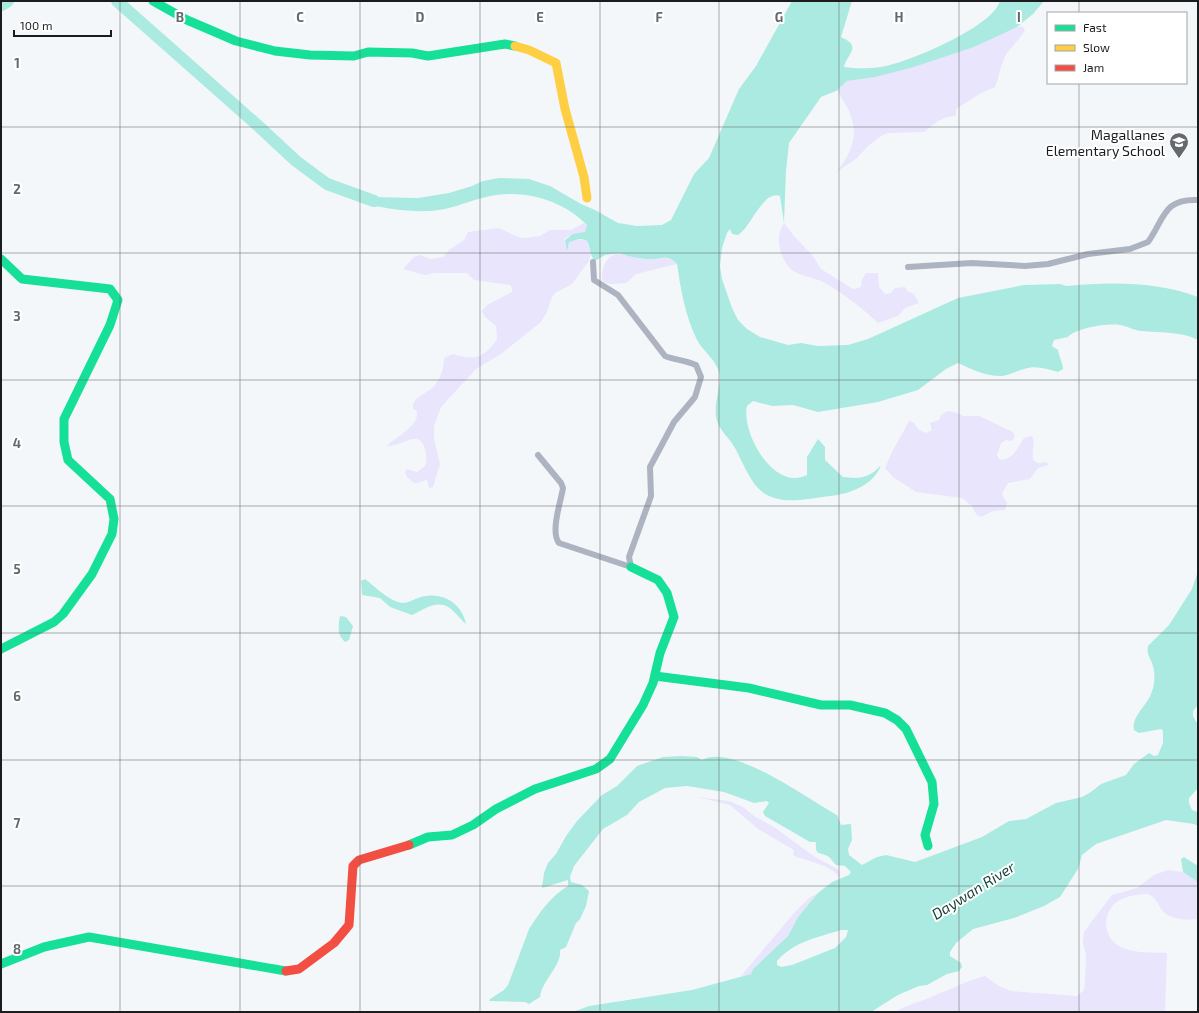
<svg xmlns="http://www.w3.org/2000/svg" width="1199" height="1013" font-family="'Exo 2',sans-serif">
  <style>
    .green { fill: #e8e5fc }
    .water { fill: #aaeae0; fill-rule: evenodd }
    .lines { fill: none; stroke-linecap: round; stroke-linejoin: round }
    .river { stroke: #aaeae0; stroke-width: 12 }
    .street { stroke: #adb3c1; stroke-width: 6 }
    .fast { stroke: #16e098; stroke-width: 9 }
    .slow { stroke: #ffcf43; stroke-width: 9 }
    .jam { stroke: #f24e42; stroke-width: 9 }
    .grid { fill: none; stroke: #66696b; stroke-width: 1; stroke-opacity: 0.55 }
    .labels { text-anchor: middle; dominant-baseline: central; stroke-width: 4; stroke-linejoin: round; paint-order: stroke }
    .poi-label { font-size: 14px; fill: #1a1c1e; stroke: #fff; text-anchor: end }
    .water-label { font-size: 15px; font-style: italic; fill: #133d37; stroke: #fff }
    .grid-label { font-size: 13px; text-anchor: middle; font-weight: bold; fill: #66696b; stroke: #fff; stroke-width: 4; stroke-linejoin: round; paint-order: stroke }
  </style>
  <rect width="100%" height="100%" fill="#f4f7fa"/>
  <g class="green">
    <path d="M 1022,26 L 1025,30 C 1020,39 1013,45 1007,53 C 1000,64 1000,76 995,87 L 981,93 L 956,109 L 956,116 L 947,117 L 938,121 L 924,132 L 888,133 L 881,136 L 868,146 L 856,159 L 836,172 C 851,154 860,135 849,111 C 846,104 841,98 838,91 L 836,91 L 847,81 L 914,67 L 974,47 L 1007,30 Z"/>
    <path d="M 584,223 L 588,227 L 586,235 L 569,236 L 564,239 L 566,245 C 571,238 578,240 586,240 L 591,253 L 589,261 L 572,284 L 555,293 L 552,297 L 547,312 L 541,322 L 501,354 L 476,369 L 441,407 L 434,426 L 434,439 L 440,464 L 433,487 L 429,488 L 427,479 L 421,482 L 414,483 L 407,477 L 405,472 L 407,469 L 417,472 C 425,467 428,464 426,454 C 421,425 405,446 387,446 C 398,435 419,427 417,411 L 413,409 C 411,397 429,393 435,385 C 441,377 444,368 444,358 L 453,354 C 474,361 485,358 497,339 L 496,326 L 485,317 L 482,311 L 487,305 L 512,292 L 512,288 L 510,285 L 474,280 L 467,273 L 435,273 L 425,275 L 403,269 L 414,257 L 420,255 L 430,259 L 443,257 L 449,250 L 464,240 L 468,232 L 499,228 L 518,237 L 525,238 L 540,236 L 550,230 L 571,230 Z"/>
    <path d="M 784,223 L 793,235 L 812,255 L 821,269 L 853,289 L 861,287 L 862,280 L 866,273 L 878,273 L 879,287 L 885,294 L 891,293 L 895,288 L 905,287 L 907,291 L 914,294 L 919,303 L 905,308 L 898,316 L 878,323 C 861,307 842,292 821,281 C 812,277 800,276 792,270 C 780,260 774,236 784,223 Z"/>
    <path d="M 620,253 C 625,256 642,259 648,259 C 660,260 667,254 677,264 L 636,274 L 626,283 L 612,284 L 606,283 L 602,280 C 602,266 606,255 620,253 Z"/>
    <path d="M 947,411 L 954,412 L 963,416 L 979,416 L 1013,432 L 1015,437 L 1012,441 L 1006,440 L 1001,443 L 997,455 L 999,459 C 1012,462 1018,447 1024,438 L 1032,436 C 1038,444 1023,468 1046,462 L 1049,465 L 1038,468 L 1030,479 L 1008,483 L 1002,494 L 1007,503 L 1005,510 L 993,511 L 981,517 L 976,514 L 972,506 L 962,498 L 916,492 L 893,477 L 885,468 L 892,452 L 909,421 L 913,422 L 918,429 L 926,433 L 932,430 L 930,423 L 939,420 L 941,415 Z"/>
    <path d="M 697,797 L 729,801 L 743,807 L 754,816 L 774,827 L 815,857 L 839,870 L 840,878 C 830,863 808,863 793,855 L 794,850 L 758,829 L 730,805 Z"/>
    <path d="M 1168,870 L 1183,872 L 1198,882 L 1198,919 C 1189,920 1173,920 1165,913 C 1158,907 1156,893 1144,894 C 1136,895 1127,896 1120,900 C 1104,908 1101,933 1116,944 C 1129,954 1151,952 1167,953 L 1165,1012 L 894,1012 C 909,1004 923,1001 938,994 C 954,988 969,980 985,976 L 999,986 L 1011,991 L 1077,996 L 1084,990 L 1085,982 L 1086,955 L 1083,943 L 1084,932 L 1089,925 L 1112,895 L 1137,888 L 1154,875 Z"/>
    <polygon points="818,893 798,917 788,936 753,969 751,974 741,976 794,913 809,898"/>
  </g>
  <g class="water">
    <path d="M 792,1 L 852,1 L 841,37 C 863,47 847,53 844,67 C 859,69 876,69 890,65 C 915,59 993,26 1000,1 L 1044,1 L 1033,14 L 1017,27 L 974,47 L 914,67 L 875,77 L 847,81 L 836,91 L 821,97 L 789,143 L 786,171 L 784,223 L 780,196 C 763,190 751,227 738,235 L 732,234 L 730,229 L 727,233 L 722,248 L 720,266 L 722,279 L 732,308 L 738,320 L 747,329 L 760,337 L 788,345 L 801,343 L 818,346 L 848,345 L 868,339 L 958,298 L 1024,285 L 1060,284 L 1066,286 C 1109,282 1156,281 1198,297 L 1198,340 C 1180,331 1161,333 1141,331 C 1133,330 1127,326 1120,325 C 1109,323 1075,328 1068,337 L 1054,340 L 1052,346 L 1058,350 C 1059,357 1063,363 1063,369 L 1058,372 C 1046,369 1036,365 1024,369 C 1016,371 1009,376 1000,376 C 985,376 971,369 958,363 L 946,369 L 918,390 L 878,402 L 818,412 L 793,405 L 772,406 L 753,401 L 747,406 C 741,433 774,492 807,475 L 807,457 L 818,439 L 825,447 L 825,460 L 843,477 C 860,479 870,478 881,465 C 874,485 850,494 830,496 C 806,499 776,507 758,488 C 749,479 741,459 735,448 C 729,437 718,430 716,417 C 714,401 722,384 719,372 C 716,360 703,351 697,340 C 685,315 681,291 677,264 C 667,253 660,260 648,259 C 642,259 625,256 620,253 L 605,255 L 595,261 C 589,255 591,246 586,240 L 579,239 L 569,242 L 567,251 L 565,240 L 573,234 L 585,232 L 587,225 C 562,199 521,188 486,197 C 472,200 459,206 445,209 C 424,213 401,211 381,207 C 367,204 355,202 344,193 L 370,197 L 418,198 L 449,193 L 472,186 L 483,181 L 499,178 L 529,179 L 550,186 L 581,204 L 595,210 L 618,223 L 637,226 L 662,225 L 671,220 L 694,174 L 709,158 L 739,89 L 756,66 Z"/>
    <path d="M 1198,571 L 1198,705 L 1193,711 L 1193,716 L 1198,725 L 1198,788 L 1189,798 L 1189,803 L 1192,810 L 1198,812 L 1198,826 L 1194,824 L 1166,820 L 1096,844 L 1082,855 L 1078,869 L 1060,897 L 1044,906 L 1014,918 L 973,929 L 956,943 L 950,952 L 950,956 L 961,963 L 962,967 L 959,971 L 947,974 L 927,985 L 919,986 L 898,995 L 871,1012 L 573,1012 L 589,1006 L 692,990 L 751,974 L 753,969 L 788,936 L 798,917 L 818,893 L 832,882 L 849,875 L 851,872 L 845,866 L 836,865 C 834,863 831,859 829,857 C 819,851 815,857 816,842 L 810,842 L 765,816 L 763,812 L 769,803 L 767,801 L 754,803 L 724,792 L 687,786 L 665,788 L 639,802 L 627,815 L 603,829 L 574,866 L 570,877 L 571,882 L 582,885 L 589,891 L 586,906 L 580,919 L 576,923 L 566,947 L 560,950 C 562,966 542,980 540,997 L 529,1004 L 525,1002 L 489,1001 L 490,999 L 504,990 L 508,985 L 529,929 C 540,912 551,896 568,886 L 568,880 L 542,888 L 544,873 L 548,863 L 556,854 L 566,836 L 577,821 L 602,795 L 617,786 L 637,766 L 663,757 L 682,756 L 697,757 L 702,760 C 733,743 809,800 837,815 L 841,825 L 851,824 L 852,840 L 848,849 L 849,855 L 862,865 L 877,857 L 886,855 L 915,862 L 982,837 L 1009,821 L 1026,819 L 1056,803 L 1082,797 L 1091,792 L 1101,784 L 1126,775 L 1134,764 L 1149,753 L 1154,756 L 1158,755 L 1163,743 L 1163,731 L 1161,729 L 1139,733 L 1134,730 C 1131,716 1149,704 1152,691 C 1155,684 1155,674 1153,666 C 1151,658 1146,655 1148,646 L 1169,625 L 1192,589 ZM 841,930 L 848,930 L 846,937 L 835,948 L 792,965 L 781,967 L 777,965 L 777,961 C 795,941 816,938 841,930 Z"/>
    <path d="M 365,579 C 374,586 386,598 398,602 C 407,605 413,599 421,597 C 442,591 462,603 466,624 C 460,619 454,610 448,607 C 436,600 423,610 412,615 L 390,607 L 380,598 L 362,595 L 361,581 Z"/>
    <path d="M 340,616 L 346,617 L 353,626 L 349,640 L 345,642 C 337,635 338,626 340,616 Z"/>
    <polygon points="1184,857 1198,866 1198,882 1183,872 1181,859"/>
  </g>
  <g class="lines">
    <g class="river">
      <polyline points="117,1 255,123 296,161 327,184 374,201"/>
      <polyline points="2,5 8,1"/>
    </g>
    <g class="street">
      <path d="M 593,262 L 594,280 L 618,295 L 665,356 C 675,360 685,360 696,365 L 701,377 L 695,397 L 674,422 L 650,467 L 651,496 L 629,557 L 631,567"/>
      <path d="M 908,267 L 972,263 L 1025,266 L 1048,264 L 1088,254 L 1130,249 L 1148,242 C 1164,220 1163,198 1198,200"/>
      <path d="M 538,455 L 561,483 L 563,488 C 561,501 550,532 559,543 L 631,567"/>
    </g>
    <g class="fast">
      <polyline points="153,1 187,20 236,41 275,51 310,55 354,56 368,52 412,53 428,56 505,44 515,46"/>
      <polyline points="1,259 22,279 110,289 118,300 110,325 64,419 64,442 68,460 110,499 114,519 112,534 92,574 63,614 54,622 1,649"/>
      <polyline points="655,676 749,688 821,705 850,705 885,713 897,720 906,729 932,782 934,804 925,835 928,846"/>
      <polyline points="409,845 428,837 452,835 473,825 496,809 535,789 596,769 610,759 643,705 653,683 660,653 674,617 667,593 658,580 631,567"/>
      <polyline points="1,964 44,947 89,937 286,971"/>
    </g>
    <polyline class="slow" points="515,46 529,50 556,63 565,109 584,177 587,198"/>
    <polyline class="jam" points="286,971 299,969 334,943 349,925 353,866 359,860 409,845"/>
  </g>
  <path class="grid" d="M 120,1 L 120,1012M 240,1 L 240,1012M 360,1 L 360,1012M 480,1 L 480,1012M 600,1 L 600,1012M 719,1 L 719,1012M 839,1 L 839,1012M 959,1 L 959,1012M 1079,1 L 1079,13M 1079,83 L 1079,1012M 1,127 L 1198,127M 1,253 L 1198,253M 1,380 L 1198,380M 1,506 L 1198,506M 1,633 L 1198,633M 1,760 L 1198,760M 1,886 L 1198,886"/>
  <defs>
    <g id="school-pin" transform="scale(1)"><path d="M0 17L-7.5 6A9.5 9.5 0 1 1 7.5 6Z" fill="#66696b" stroke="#fff"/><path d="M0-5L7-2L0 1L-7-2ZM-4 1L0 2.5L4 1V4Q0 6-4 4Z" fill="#fff"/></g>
  </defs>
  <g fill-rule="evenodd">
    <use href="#school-pin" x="1179" y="142"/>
  </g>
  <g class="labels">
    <g class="poi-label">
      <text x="1165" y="134">Magallanes<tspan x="1165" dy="16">Elementary School</tspan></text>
    </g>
    <g class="water-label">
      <text transform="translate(973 890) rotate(-32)">Daywan River</text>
    </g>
  </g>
  <g class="grid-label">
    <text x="180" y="22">B</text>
    <text x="300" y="22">C</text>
    <text x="420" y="22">D</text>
    <text x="540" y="22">E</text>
    <text x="659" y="22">F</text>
    <text x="779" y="22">G</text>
    <text x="899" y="22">H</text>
    <text x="1019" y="22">I</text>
    <text x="17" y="68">1</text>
    <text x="17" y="194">2</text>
    <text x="17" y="321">3</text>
    <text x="17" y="448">4</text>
    <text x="17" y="574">5</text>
    <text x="17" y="701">6</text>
    <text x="17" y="828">7</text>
    <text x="17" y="954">8</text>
  </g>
  <rect width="1199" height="1013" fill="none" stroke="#1a1c1e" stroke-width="4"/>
  <rect x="1047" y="12" width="140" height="72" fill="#ffffff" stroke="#a3a4a5"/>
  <rect x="1055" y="25" width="20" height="6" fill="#16e098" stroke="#a3a4a5"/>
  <text x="1083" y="32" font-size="12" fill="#1a1c1e">Fast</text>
  <rect x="1055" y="45" width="20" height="6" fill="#ffcf43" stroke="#a3a4a5"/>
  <text x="1083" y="52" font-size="12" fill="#1a1c1e">Slow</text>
  <rect x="1055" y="65" width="20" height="6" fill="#f24e42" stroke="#a3a4a5"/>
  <text x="1083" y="72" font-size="12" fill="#1a1c1e">Jam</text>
  <path d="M14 30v6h97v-6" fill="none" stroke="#1a1c1e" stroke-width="2"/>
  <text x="20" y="30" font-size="12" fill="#1a1c1e" stroke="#ffffff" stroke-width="3" paint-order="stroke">100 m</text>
</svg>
